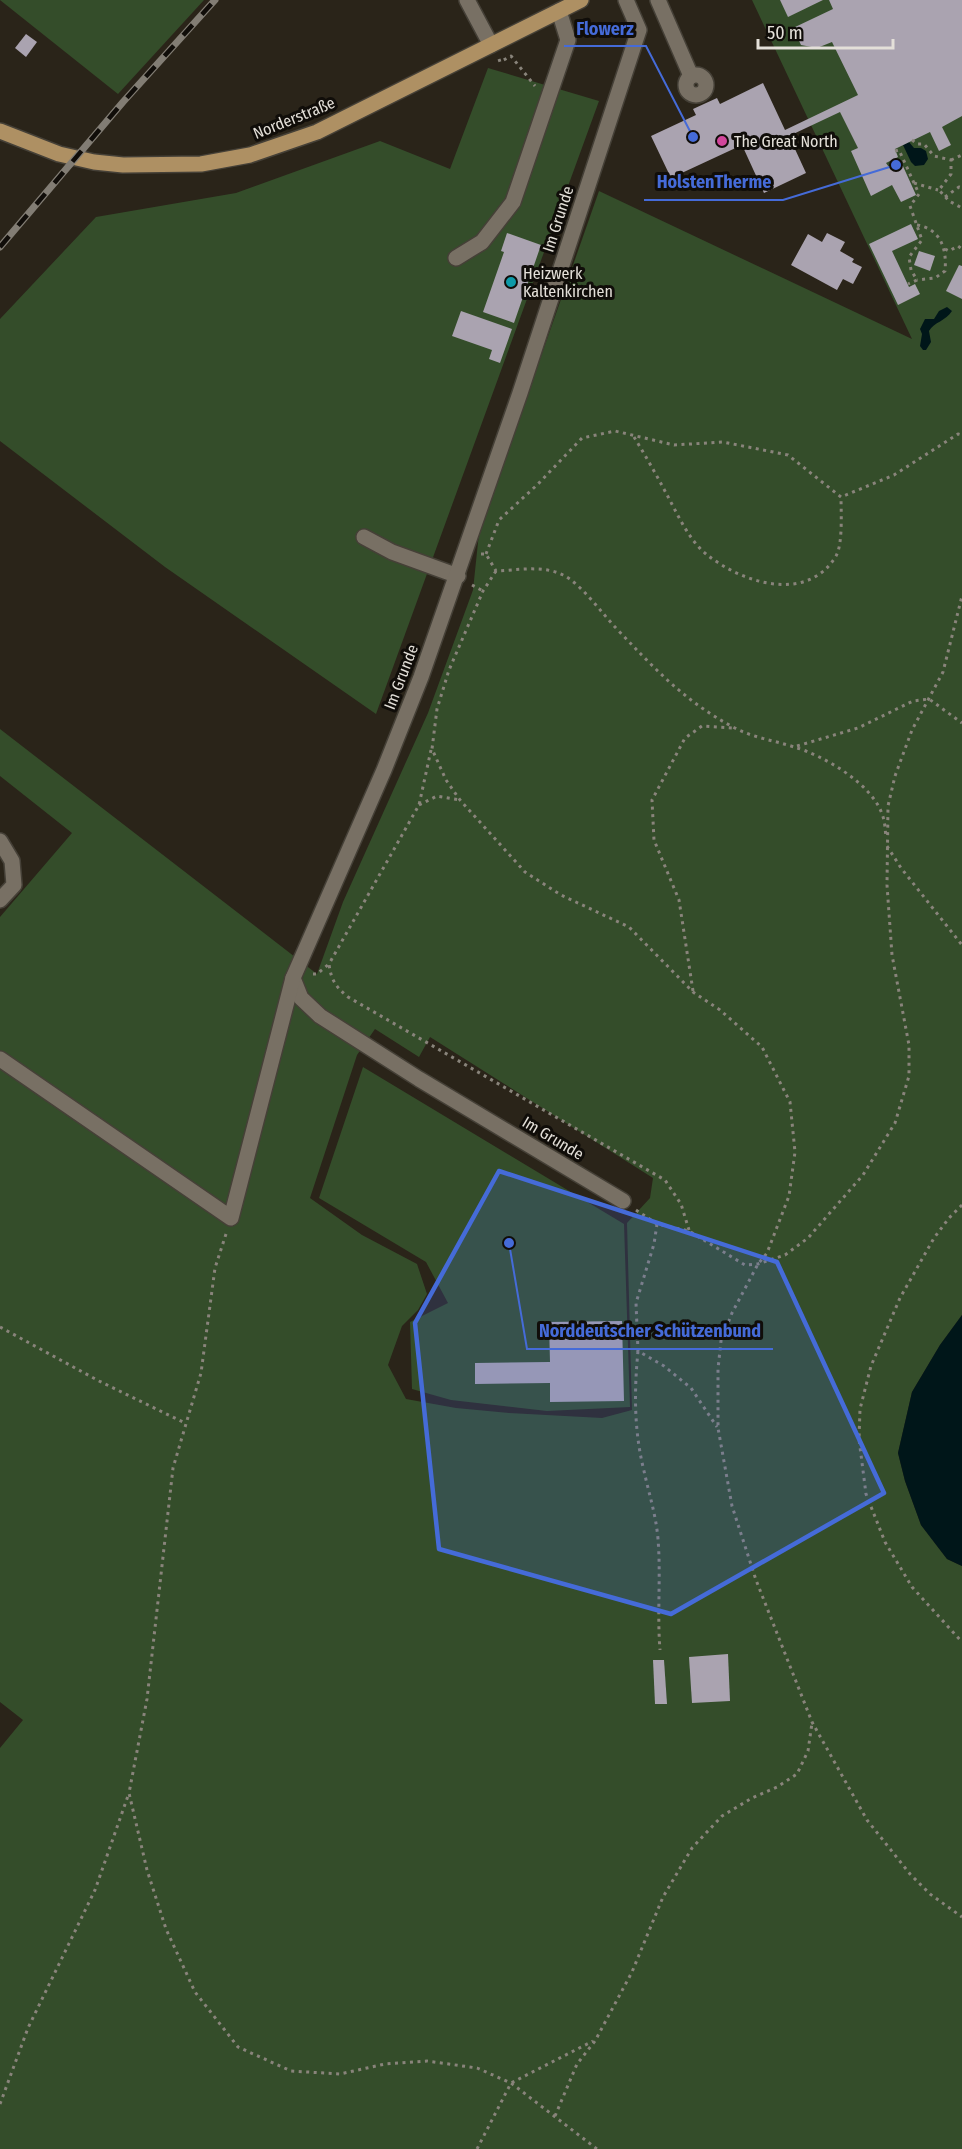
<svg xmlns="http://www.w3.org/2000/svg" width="962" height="2149" font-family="'Fira Sans Condensed',sans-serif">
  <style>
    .green { fill: #344d2a; fill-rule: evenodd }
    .water { fill: #001619 }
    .building { fill: #aaa3b0 }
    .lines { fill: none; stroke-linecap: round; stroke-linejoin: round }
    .minor-casing { stroke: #454037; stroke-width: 18 }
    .major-casing { stroke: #454037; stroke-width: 18 }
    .path { stroke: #89847b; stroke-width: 3; stroke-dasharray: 3 4.5; stroke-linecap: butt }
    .minor { stroke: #787064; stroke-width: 15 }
    .major { stroke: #ae9063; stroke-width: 15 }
    .rail-casing { stroke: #827d74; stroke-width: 7 }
    .rail { stroke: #100d09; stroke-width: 4.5; stroke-dasharray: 14; stroke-linecap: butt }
    .marked { fill: #456bd8; fill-opacity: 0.2; stroke: #456bd8; stroke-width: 4.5; stroke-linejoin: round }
    .hotel-dot { fill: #d1479c; stroke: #100d09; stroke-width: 2 }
    .culture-dot { fill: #0f9aa8; stroke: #100d09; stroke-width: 2 }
    .labels { text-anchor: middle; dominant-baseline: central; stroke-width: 6; stroke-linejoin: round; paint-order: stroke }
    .street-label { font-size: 16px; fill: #e4e0d9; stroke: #100d09 }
    .poi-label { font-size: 16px; fill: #e4e0d9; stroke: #100d09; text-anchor: start }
    .leader { fill: none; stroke: #456bd8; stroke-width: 2 }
    .callout-dot { fill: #456bd8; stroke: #100d09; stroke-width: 2 }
    .callout-label { font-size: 18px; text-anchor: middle; font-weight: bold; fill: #456bd8; stroke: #100d09; stroke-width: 6; stroke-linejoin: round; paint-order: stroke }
  </style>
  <rect width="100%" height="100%" fill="#2a2419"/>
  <g class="green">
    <polygon points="0,0 204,0 118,94"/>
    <path d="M 752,0 L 962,0 L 962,1315 L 940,1345 L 912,1392 L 898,1453 L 905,1481 L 921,1525 L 947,1559 L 962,1566 L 962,2149 L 0,2149 L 0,1748 L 23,1720 L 0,1702 L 0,917 L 72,833 L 0,776 L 0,729 L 317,974 L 343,902 L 428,713 L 473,590 L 479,533 L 599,191 L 912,339 ZM 375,1029 L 419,1057 L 430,1037 L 653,1178 L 650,1198 L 627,1223 L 632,1410 L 602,1418 L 509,1413 L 456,1408 L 406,1399 L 388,1365 L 402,1326 L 418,1310 L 427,1294 L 417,1264 L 362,1235 L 310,1198 L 357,1055 Z"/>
    <polygon points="488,68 599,101 376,714 165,567 0,441 0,319 96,217 236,193 380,141 450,169"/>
    <polygon points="363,1067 624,1224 630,1407 547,1411 451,1400 412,1389 410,1322 448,1303 426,1262 319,1198"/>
  </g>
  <g class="water">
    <polygon points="909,142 914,148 921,148 926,151 928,159 924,165 915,166 911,162 903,145"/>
    <path d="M 947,307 L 952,311 C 946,321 934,322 929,331 L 931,342 L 926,350 L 923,350 L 920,346 L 922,334 L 920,329 L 925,319 L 934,319 L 939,311 Z"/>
    <polygon points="962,1315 962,1566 947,1559 921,1525 905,1481 898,1453 912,1392 940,1345"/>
  </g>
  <g class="building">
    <polygon points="780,0 823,0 788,17"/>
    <polygon points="829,0 962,0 962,116 942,127 951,145 939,151 930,132 895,149 898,157 886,163 891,170 902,164 916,195 901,202 892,185 871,196 851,151 858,148 840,112 789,136 806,173 764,193 742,145 671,178 651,136 696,115 693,109 717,98 720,104 763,83 785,130 858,95 832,42 817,48 801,45 793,28 833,9"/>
    <polygon points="26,34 37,42 26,57 15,48"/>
    <polygon points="911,224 918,239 892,251 909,287 915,284 920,294 898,305 869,244"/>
    <polygon points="507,233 541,245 514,323 483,312 504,252 501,251"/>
    <polygon points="827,233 845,242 840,251 854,259 852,262 862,267 853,284 843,279 837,290 791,265 808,234 822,242"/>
    <polygon points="919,251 935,256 930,271 914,265"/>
    <polygon points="959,265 962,266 962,299 946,291"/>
    <polygon points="461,311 512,329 500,363 489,359 492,350 452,336"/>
    <polygon points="622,1321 624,1401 550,1402 550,1383 475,1384 475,1363 550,1362 549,1322"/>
    <polygon points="728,1654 730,1701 692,1703 689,1657"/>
    <polygon points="653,1660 664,1660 667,1704 655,1704"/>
  </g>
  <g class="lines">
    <g class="minor-casing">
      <g id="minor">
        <polyline points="467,0 491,45"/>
        <polyline points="658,0 691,76"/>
        <circle cx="696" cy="85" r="10"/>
        <polyline points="456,258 482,242 513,202 568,40 559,11"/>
        <polyline points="364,537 392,552 458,576"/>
        <polyline points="0,841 12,861 14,885 0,900"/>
        <polyline points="293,978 301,998 320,1016 419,1079 623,1201"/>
        <polyline points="0,1059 231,1218 293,978 384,770 421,677 520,393 639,30 626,0"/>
      </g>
    </g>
    <g class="major-casing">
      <polyline id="major" points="0,131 59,154 94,162 123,165 201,164 250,155 317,132 581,0"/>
    </g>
    <g class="path">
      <polyline points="499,59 500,62 511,56 535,86"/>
      <polyline points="912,140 917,144 924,144 934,156 951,160 951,174 939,190 949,201 962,208"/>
      <polyline points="895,151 899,150 919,194 910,206 922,240 909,257 911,270 917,280 908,284"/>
      <polyline points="951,160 962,155"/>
      <polyline points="914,183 938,190"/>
      <polyline points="945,197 959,187 962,188"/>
      <path d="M 917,225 C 941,229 947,249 945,271 L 935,278 L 917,280"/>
      <polyline points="945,249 949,251 958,246 962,249"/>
      <path d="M 634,437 C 645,455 656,474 666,493 C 677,513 688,539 706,554 C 742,583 807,604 836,556 C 843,544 841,511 841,497"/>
      <path d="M 481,554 L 486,554 L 496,571 C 518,570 543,565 563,575 C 581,584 601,612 615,627 C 653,667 684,701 733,727 C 753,738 773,740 794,747 C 823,755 872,784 882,814 C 885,821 885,829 886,837"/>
      <polyline points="486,554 499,520 537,485 582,438 615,431 674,445 723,442 788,455 841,497 894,475 958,434 962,435"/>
      <polyline points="496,571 483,591 449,670 437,709 432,749 446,780 460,800 525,872 561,895 629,927 693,992 720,1010 762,1047 790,1102 795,1152 789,1196 767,1253 758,1264 732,1313 721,1341 718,1369 718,1428 732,1506 756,1580 812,1722 867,1820 910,1874 930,1894 962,1917"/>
      <polyline points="472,585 483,591"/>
      <polyline points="797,746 858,728 913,701 929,699 962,723"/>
      <path d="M 431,750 L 419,805 L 329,964 C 331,980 336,987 348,997 L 665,1180 L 681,1204 L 689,1230"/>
      <polyline points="419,805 437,796 460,800"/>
      <polyline points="887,846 901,868 962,945"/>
      <polyline points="313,974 317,974 329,964"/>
      <polyline points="693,991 679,900 654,840 652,800 685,738 702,726 732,728"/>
      <polyline points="962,1205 949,1218 934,1238 900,1298 871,1366 860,1409 859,1439 866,1494 885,1542 912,1587 962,1642"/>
      <polyline points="636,1210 657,1224 689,1231 745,1265 758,1264 785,1255 808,1238 863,1175 895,1123 909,1076 909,1045 892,955 887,885 888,806 895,776 912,730 943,672 962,596"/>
      <polyline points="657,1224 654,1244 636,1303 638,1351 664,1366 691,1388 717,1427"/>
      <polyline points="226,1234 215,1268 201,1373 173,1468 147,1699 129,1793 147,1870 166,1929 195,1992 238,2047 291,2071 340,2074 385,2064 427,2061 477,2068 511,2083 597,2149"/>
      <polyline points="0,1327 99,1381 185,1423"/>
      <path d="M 638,1351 C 634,1392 634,1431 644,1471 C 649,1494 656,1515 658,1539 C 661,1576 657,1613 660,1650"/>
      <polyline points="0,2104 28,2028 95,1890 129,1793"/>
      <polyline points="555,2116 577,2064 595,2041 632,1972 663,1897 692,1848 722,1816 752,1798 777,1787 797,1774 808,1751 812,1723"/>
      <polyline points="477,2149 511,2083 593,2041"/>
    </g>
    <use href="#minor" class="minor"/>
    <use href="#major" class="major"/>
    <g class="rail-casing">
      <polyline id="rail" points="0,247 123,102 215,0"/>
    </g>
    <use href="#rail" class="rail"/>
  </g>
  <path class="marked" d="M 499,1171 L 777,1262 L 884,1493 L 671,1614 L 439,1549 L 415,1323 Z"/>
  <circle class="hotel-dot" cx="722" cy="141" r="6"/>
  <circle class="culture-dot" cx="511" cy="282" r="6"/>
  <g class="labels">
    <g class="street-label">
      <text transform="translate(294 118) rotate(-22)">Norderstraße</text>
      <text transform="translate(558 219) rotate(-72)">Im Grunde</text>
      <text transform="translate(401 677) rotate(-69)">Im Grunde</text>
      <text transform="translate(553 1138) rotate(31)">Im Grunde</text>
    </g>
    <g class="poi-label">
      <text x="734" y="141">The Great North</text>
      <text x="523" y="273">Heizwerk<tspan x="523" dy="18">Kaltenkirchen</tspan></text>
    </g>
  </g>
  <path class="leader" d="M693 137L646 46H564M896 165L783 200H644M509 1243L527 1349H773"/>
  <g class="callout-dot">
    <circle cx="693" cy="137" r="6"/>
    <circle cx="896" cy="165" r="6"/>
    <circle cx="509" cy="1243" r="6"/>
  </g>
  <g class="callout-label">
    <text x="605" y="35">Flowerz</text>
    <text x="714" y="188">HolstenTherme</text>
    <text x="650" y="1337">Norddeutscher Schützenbund</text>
  </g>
  <path d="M758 39v9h135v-9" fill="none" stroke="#e4e0d9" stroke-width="3"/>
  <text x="767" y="39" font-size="18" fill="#e4e0d9" stroke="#100d09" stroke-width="4.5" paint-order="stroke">50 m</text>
</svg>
